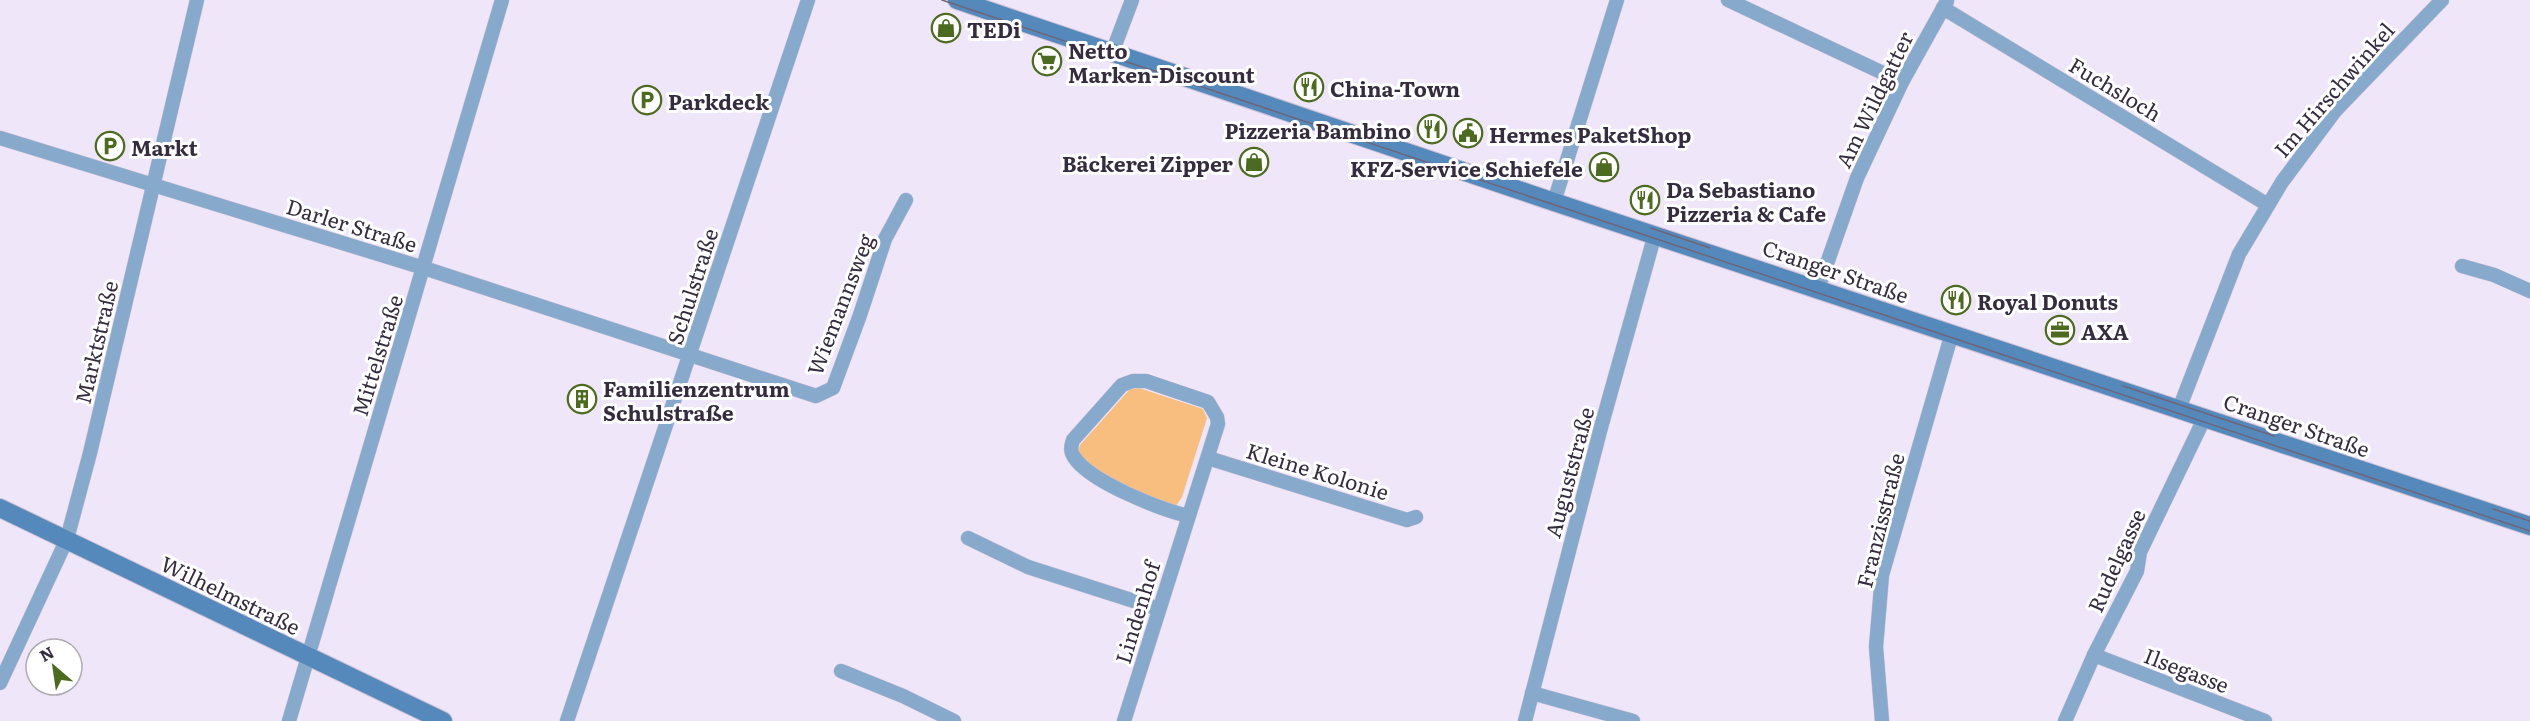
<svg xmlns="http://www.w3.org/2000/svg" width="2530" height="721" font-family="Literata,serif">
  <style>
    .green { fill: #f7be7f }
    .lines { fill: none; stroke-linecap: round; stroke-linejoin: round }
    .street-casing { stroke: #cbc1d5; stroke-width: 15 }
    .secondary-casing { stroke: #cbc1d5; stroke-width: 20 }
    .street { stroke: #87aacc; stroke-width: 14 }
    .secondary { stroke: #5589bc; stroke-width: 18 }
    .tram { stroke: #6f6579; stroke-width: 1.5 }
    .labels { text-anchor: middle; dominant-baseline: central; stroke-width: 6; stroke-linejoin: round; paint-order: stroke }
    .poi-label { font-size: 21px; font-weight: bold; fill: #362c3f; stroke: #fff; text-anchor: start }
    .street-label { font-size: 21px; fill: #362c3f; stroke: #fff }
  </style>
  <rect width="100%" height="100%" fill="#f0e6fa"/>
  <path class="green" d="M 1139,388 L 1203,409 L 1207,418 L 1182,497 L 1176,506 C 1153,499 1092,472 1078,453 L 1080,445 L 1130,389 Z"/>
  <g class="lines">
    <g class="street-casing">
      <g id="street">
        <polyline points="1728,0 1902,82"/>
        <polyline points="1943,8 2268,205"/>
        <polyline points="1112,53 1132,0"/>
        <polyline points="0,138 424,268 816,396 833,388 860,315 885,239 906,200"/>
        <polyline points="1554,202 1617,0"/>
        <polyline points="2462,266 2494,275 2530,291"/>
        <polyline points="1818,289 1857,178 1902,82 1947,1"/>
        <polyline points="2179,409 2239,254 2282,182 2335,111 2442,0"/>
        <polyline points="1208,458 1407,520 1416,517"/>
        <polyline points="968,538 1028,567 1159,609"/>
        <polyline points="2094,655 2265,721"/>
        <polyline points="841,671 903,696 954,721"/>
        <polyline points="0,683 67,539 90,453 197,0"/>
        <polyline points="1532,693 1633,721"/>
        <polyline points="289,721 502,0"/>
        <polyline points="567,721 808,0"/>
        <path d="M 1124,721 L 1218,424 L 1217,417 L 1208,402 L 1146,381 L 1133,381 L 1122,385 L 1073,440 C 1071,446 1070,451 1074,457 C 1090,482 1160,509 1188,516"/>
        <polyline points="1525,721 1600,431 1655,234"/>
        <polyline points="1882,721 1876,647 1882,575 1952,333"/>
        <polyline points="2065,721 2094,655 2137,571 2140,552 2205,417"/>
      </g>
    </g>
    <g class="secondary-casing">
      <g id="secondary">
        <polyline points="957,0 1554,202 2530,526"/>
        <polyline points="0,508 443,721"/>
      </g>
    </g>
    <use href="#street" class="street"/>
    <use href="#secondary" class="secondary"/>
    <g class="tram">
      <polyline points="942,0 2530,531"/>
      <polyline points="1651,228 1710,248"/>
      <polyline points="2123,386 2274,436"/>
      <polyline points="2493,509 2530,521"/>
    </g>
  </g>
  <defs>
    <g id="shop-ring" transform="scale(1.5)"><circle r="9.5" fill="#fff" stroke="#4d6b20" stroke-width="1.5"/><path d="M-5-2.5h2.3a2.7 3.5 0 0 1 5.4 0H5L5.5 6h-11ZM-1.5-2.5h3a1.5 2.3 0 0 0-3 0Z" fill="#4d6b20"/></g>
    <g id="supermarket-ring" transform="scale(1.5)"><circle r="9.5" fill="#fff" stroke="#4d6b20" stroke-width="1.5"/><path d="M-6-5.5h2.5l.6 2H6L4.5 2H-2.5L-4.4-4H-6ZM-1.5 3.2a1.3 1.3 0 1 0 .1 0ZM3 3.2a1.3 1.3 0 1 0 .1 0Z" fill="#4d6b20"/></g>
    <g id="restaurant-ring" transform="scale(1.5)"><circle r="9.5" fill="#fff" stroke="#4d6b20" stroke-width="1.5"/><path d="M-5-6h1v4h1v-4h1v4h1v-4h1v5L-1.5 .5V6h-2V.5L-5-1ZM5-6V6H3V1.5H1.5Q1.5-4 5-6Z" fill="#4d6b20"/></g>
    <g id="parking-ring" transform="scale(1.5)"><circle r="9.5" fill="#fff" stroke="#4d6b20" stroke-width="1.5"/><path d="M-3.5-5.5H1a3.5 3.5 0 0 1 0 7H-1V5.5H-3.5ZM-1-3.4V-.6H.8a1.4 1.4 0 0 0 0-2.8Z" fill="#4d6b20"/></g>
    <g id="civic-ring" transform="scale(1.5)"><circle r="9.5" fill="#fff" stroke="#4d6b20" stroke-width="1.5"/><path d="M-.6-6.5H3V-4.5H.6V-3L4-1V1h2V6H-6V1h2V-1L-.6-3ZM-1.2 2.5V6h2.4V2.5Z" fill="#4d6b20"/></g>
    <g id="office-ring" transform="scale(1.5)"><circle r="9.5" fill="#fff" stroke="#4d6b20" stroke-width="1.5"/><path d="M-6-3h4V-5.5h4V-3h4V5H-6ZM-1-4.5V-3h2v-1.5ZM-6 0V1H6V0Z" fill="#4d6b20"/></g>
    <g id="building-ring" transform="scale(1.5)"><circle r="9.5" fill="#fff" stroke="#4d6b20" stroke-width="1.5"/><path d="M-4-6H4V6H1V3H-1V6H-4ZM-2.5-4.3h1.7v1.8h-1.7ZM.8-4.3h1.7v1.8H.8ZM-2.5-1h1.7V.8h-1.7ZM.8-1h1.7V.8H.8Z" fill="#4d6b20"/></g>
  </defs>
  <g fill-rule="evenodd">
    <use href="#shop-ring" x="946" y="28"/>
    <use href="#supermarket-ring" x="1047" y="61"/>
    <use href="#restaurant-ring" x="1309" y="87"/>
    <use href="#parking-ring" x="647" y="100"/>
    <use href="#restaurant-ring" x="1432" y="129"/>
    <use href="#civic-ring" x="1468" y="133"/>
    <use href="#parking-ring" x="110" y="146"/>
    <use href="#shop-ring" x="1254" y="162"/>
    <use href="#shop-ring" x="1604" y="167"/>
    <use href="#restaurant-ring" x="1645" y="200"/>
    <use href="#restaurant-ring" x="1956" y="300"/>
    <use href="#office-ring" x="2060" y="330"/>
    <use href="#building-ring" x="582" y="399"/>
  </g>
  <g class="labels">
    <g class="poi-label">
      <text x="967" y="28">TEDi</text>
      <text x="1068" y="49">Netto<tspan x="1068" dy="24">Marken-Discount</tspan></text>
      <text x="1330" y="87">China-Town</text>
      <text x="668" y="100">Parkdeck</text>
      <text x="1411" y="129" text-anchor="end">Pizzeria Bambino</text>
      <text x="1489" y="133">Hermes PaketShop</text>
      <text x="131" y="146">Markt</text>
      <text x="1233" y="162" text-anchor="end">Bäckerei Zipper</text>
      <text x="1583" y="167" text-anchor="end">KFZ-Service Schiefele</text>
      <text x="1666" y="188">Da Sebastiano<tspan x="1666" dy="24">Pizzeria &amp; Cafe</tspan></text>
      <text x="1977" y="300">Royal Donuts</text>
      <text x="2081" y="330">AXA</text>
      <text x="603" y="387">Familienzentrum<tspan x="603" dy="24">Schulstraße</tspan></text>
    </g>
    <g class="street-label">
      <text transform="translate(2116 88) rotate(31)">Fuchsloch</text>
      <text transform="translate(2333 89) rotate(-49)">Im Hirschwinkel</text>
      <text transform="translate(1873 99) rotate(-64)">Am Wildgatter</text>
      <text transform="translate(352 224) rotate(17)">Darler Straße</text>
      <text transform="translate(1836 270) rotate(19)">Cranger Straße</text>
      <text transform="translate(691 286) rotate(-72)">Schulstraße</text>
      <text transform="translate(839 304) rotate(-69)">Wiemannsweg</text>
      <text transform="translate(95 342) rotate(-77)">Marktstraße</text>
      <text transform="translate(376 355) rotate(-73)">Mittelstraße</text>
      <text transform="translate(2297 424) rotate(19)">Cranger Straße</text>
      <text transform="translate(1318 470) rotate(17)">Kleine Kolonie</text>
      <text transform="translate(1568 472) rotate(-75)">Auguststraße</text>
      <text transform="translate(1879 520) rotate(-76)">Franzisstraße</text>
      <text transform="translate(2115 560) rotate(-66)">Rudelgasse</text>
      <text transform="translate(231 594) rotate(26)">Wilhelmstraße</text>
      <text transform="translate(1136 612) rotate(-73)">Lindenhof</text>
      <text transform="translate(2187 669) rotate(21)">Ilsegasse</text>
    </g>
  </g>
  <g transform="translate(54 667) rotate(331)"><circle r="28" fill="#ffffff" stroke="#afabb2" stroke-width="1.5"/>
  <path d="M0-4.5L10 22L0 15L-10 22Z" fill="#4d6b20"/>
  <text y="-9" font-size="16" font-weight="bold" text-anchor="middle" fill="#362c3f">N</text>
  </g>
</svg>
